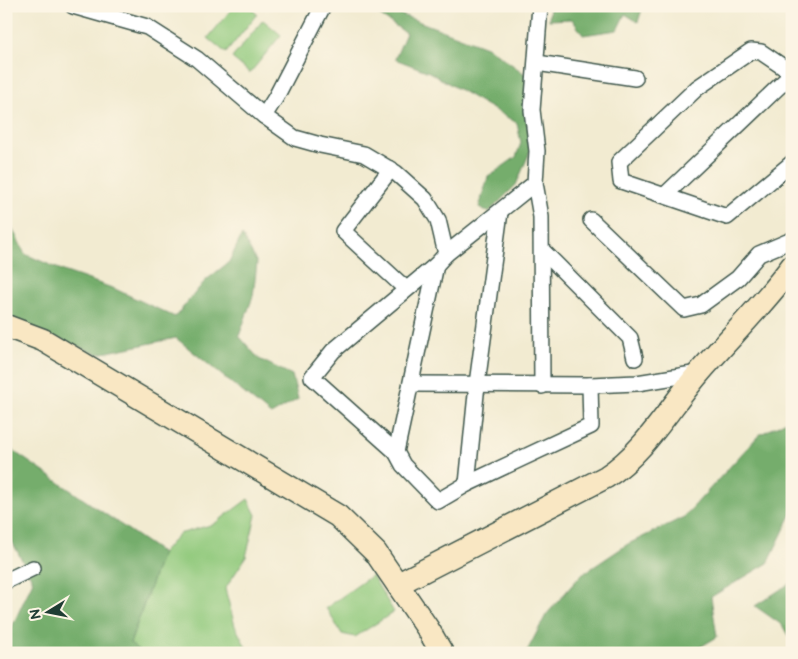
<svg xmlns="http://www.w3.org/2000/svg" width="798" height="659" font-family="'Balsamiq Sans',sans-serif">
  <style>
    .green { fill: #90c97c; stroke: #588358 }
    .forest { fill: #74ad6c; stroke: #4a7550 }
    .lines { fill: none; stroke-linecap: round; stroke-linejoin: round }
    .street-casing { stroke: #3f574c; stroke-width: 18 }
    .secondary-casing { stroke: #3f574c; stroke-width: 25 }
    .street { stroke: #fff; stroke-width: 15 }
    .secondary { stroke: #f9e7c3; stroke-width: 22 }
  </style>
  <rect width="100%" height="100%" fill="#fcf5e5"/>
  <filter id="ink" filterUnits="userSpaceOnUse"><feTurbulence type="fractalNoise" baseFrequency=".02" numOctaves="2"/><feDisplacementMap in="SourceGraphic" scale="10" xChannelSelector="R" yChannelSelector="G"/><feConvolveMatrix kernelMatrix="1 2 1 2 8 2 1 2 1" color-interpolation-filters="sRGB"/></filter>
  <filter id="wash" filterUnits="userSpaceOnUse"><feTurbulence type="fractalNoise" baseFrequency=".0096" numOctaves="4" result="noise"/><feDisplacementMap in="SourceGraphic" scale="20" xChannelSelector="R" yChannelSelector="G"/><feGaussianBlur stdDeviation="1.12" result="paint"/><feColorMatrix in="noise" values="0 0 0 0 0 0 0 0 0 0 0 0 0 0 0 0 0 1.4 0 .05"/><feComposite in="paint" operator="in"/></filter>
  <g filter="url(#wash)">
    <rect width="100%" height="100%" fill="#f2ebd1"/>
    <g class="green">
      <polygon points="234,6 248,6 257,14 226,53 208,38"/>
      <polygon points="263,20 281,35 250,73 232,58"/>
      <polygon points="248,499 256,515 246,557 225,589 235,626 249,653 142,653 130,644 162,553 179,534 214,524"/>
      <polygon points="372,575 394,612 355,637 342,634 326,608"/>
    </g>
    <g class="forest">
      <polygon points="366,6 378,6 489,48 536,82 531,149 516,185 489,212 479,207 488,177 516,157 521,143 517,123 429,72 395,59 406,33"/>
      <polygon points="550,6 643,6 638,22 625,14 617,30 583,35 572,19 549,20"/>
      <polygon points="6,216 25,254 66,272 115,289 175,317 205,281 229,262 242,235 257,263 253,296 239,336 259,359 292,375 298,399 271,415 176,338 98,354 6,319"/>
      <polygon points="792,418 792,513 768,563 711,597 717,637 690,653 526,653 546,615 580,576 628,544 684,517 759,435"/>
      <polygon points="6,446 162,553 130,643 142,653 6,653 6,640 33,581 6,530"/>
      <polygon points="792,582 792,642 782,625 755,606"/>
    </g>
  </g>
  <g filter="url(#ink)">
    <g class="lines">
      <g class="street-casing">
        <g id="street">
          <polyline points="73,6 147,27 197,59 264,116 295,138 320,145 364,154 396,173 425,199 438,220 446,254 436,265 396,452 403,465 438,501 467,484 591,426 590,385"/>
          <polyline points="540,6 532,110 537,151 535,183 541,217 542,386"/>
          <polyline points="537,63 635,78"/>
          <polyline points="792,73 761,52 751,51 697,88 619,162 621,181 727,217 792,163"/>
          <polyline points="264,116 276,97 323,6"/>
          <polyline points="391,169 343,231 406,289"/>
          <polyline points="665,195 792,74"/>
          <polyline points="591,220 684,309 701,305 738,278 759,254 792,240"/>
          <polyline points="542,250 630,338 635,358"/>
          <polyline points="446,254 535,183"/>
          <polyline points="411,384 590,385 637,383 699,373"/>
          <polyline points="396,452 312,377 333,351 436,265"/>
          <polyline points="467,484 477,384 500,212"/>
          <polyline points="6,581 33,568"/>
        </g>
      </g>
      <g class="secondary-casing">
        <g id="secondary">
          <polyline points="6,326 43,340 338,516 376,553 428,629 442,653"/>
          <path d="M 398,584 L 606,477 C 645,452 669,408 699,373 C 730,337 764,304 792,266"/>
        </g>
      </g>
      <use href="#street" class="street"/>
      <use href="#secondary" class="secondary"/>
    </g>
  </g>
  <rect width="798" height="659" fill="none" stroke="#fcf5e5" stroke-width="25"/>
  <g transform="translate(48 612) rotate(260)" stroke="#fcf5e5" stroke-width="4" paint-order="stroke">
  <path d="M0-4L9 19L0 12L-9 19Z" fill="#1f3d34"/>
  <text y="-8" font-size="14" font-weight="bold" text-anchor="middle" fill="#1f3d34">N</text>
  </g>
</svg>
